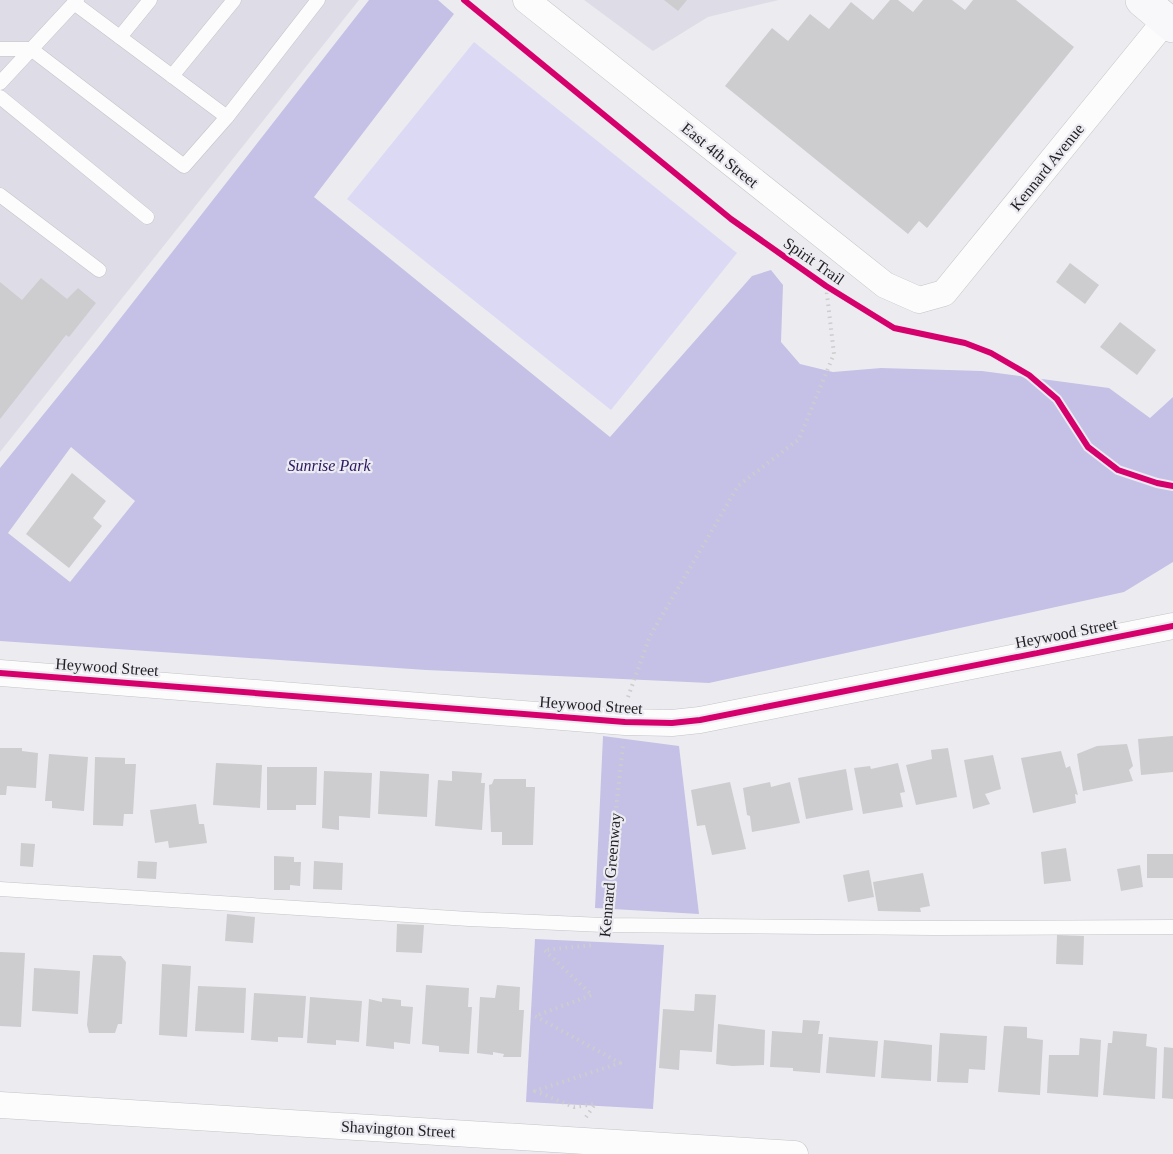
<svg xmlns="http://www.w3.org/2000/svg" width="1173" height="1154" font-family="Georgia,serif">
  <style>
    .built { fill: #dedde7 }
    .green { fill: #dcd9f5 }
    .forest { fill: #c5c1e6; fill-rule: evenodd }
    .building { fill: #cdcdd0 }
    .lines { fill: none; stroke-linecap: round; stroke-linejoin: round }
    .lane-casing { stroke: #c4c4c7; stroke-width: 15 }
    .street-casing { stroke: #c4c4c7; stroke-width: 27 }
    .secondary-casing { stroke: #c4c4c7; stroke-width: 34 }
    .path { stroke: #cdcdce; stroke-width: 4; stroke-dasharray: 1.5 4.5; stroke-linecap: butt }
    .lane { stroke: #fcfcfd; stroke-width: 14 }
    .street { stroke: #fcfcfd; stroke-width: 26 }
    .secondary { stroke: #f8f8fa; stroke-width: 33 }
    .cycleway-casing { stroke: #ebebf1; stroke-width: 10 }
    .cycleway { stroke: #d6006c; stroke-width: 6 }
    .labels { text-anchor: middle; dominant-baseline: central; stroke-width: 4.5; stroke-linejoin: round; paint-order: stroke }
    .street-label { font-size: 16px; fill: #201f22; stroke: #ebebf1 }
    .park-label { font-size: 16px; font-style: italic; fill: #2b1661; stroke: #ebebf1 }
  </style>
  <rect width="100%" height="100%" fill="#ececf0"/>
  <g class="built">
    <polygon points="0,0 359,0 0,452"/>
    <polygon points="584,0 779,0 708,17 653,51"/>
  </g>
  <polygon class="green" points="474,42 737,253 611,410 347,199"/>
  <g class="forest">
    <path d="M 369,0 L 438,0 L 454,14 L 314,197 L 610,437 L 752,276 L 771,270 L 783,285 L 781,342 L 800,364 L 833,372 L 881,368 L 982,371 L 1109,388 L 1150,418 L 1173,397 L 1173,562 L 1124,592 L 709,683 L 426,670 L 0,641 L 0,468 L 98,347 ZM 71,447 L 135,501 L 70,582 L 8,533 Z"/>
    <polygon points="603,736 679,746 699,914 595,908"/>
    <polygon points="535,939 664,945 653,1109 526,1102"/>
  </g>
  <g class="building">
    <polygon points="664,0 687,0 678,11"/>
    <polygon points="890,0 898,0 913,12 923,0 952,0 965,10 973,0 1016,0 1074,47 927,228 919,221 908,234 725,86 772,28 788,41 810,14 829,29 851,2 873,20"/>
    <polygon points="1070,263 1099,285 1085,304 1056,282"/>
    <polygon points="41,278 67,299 78,288 96,303 69,337 66,335 0,419 0,282 22,300"/>
    <polygon points="1120,322 1156,350 1137,375 1100,347"/>
    <polygon points="72,473 106,501 93,518 102,526 69,568 26,534"/>
    <polygon points="1173,736 1173,772 1141,775 1138,739"/>
    <polygon points="1127,744 1133,766 1129,770 1133,781 1083,791 1077,754 1097,746"/>
    <polygon points="0,748 22,748 22,751 38,753 36,788 7,786 6,795 0,795"/>
    <polygon points="948,748 957,797 916,805 906,765 932,759 931,750"/>
    <polygon points="1061,751 1066,768 1070,766 1078,795 1075,794 1076,803 1033,813 1021,758"/>
    <polygon points="49,754 88,757 84,811 52,808 52,801 45,801"/>
    <polygon points="993,755 1001,789 985,794 990,804 973,809 964,760"/>
    <polygon points="95,757 125,758 125,764 136,764 133,814 124,814 123,826 93,825"/>
    <polygon points="216,763 262,765 260,808 213,805"/>
    <polygon points="898,763 905,792 900,793 903,807 863,814 854,768 870,766 871,769"/>
    <polygon points="267,767 317,767 316,805 296,805 296,810 267,810"/>
    <polygon points="846,769 853,810 806,819 798,778"/>
    <polygon points="324,771 372,773 370,818 339,816 339,830 322,828"/>
    <polygon points="380,771 429,774 427,817 378,814"/>
    <polygon points="452,771 482,773 481,783 485,783 482,830 435,826 438,780 452,781"/>
    <polygon points="494,779 526,779 526,787 535,787 533,845 502,845 502,832 491,832 489,785 492,784"/>
    <polygon points="730,782 746,849 712,855 705,825 697,826 691,790"/>
    <polygon points="770,782 771,787 790,782 800,823 752,832 750,816 747,815 743,788"/>
    <polygon points="196,804 199,824 204,824 207,843 169,848 168,841 155,843 150,810"/>
    <polygon points="21,843 35,844 33,867 20,866"/>
    <polygon points="1066,848 1071,881 1044,884 1041,852"/>
    <rect x="1147" y="854" width="26" height="24"/>
    <polygon points="274,856 294,857 294,862 301,862 300,886 290,885 290,890 274,890"/>
    <polygon points="138,861 157,862 156,879 137,878"/>
    <polygon points="314,861 343,863 342,890 313,889"/>
    <polygon points="1140,865 1143,887 1121,891 1117,869"/>
    <polygon points="869,870 874,897 848,902 843,875"/>
    <polygon points="923,873 930,906 920,908 921,912 878,911 873,882"/>
    <polygon points="227,914 255,917 253,943 225,941"/>
    <polygon points="397,924 424,925 422,953 396,952"/>
    <polygon points="1057,935 1084,936 1083,965 1056,964"/>
    <polygon points="0,952 25,953 21,1027 0,1026"/>
    <polygon points="93,955 121,956 126,962 122,1024 118,1024 115,1033 89,1033 87,1025"/>
    <polygon points="162,964 191,966 187,1037 159,1035"/>
    <polygon points="34,968 80,971 78,1014 32,1011"/>
    <polygon points="426,985 469,988 468,1007 472,1007 469,1054 439,1052 439,1046 422,1044"/>
    <polygon points="497,985 520,987 519,1010 524,1010 521,1057 503,1057 504,1054 493,1052 493,1055 477,1053 480,997 495,998"/>
    <polygon points="198,986 246,988 244,1033 195,1031"/>
    <polygon points="254,993 306,996 303,1038 278,1037 278,1042 251,1040"/>
    <polygon points="695,994 716,995 712,1052 680,1050 679,1070 659,1068 663,1009 694,1011"/>
    <polygon points="310,997 362,1001 359,1042 336,1040 336,1045 307,1043"/>
    <polygon points="382,998 401,1000 401,1006 413,1007 410,1044 394,1042 394,1049 366,1046 369,999 382,1002"/>
    <polygon points="803,1020 820,1021 818,1034 823,1034 820,1073 793,1071 793,1068 770,1067 772,1031 802,1033"/>
    <polygon points="718,1024 765,1030 764,1065 732,1066 716,1064"/>
    <polygon points="1004,1026 1027,1027 1027,1038 1043,1040 1040,1095 998,1092"/>
    <polygon points="1113,1031 1147,1034 1146,1046 1157,1048 1155,1099 1103,1095 1108,1043 1112,1043"/>
    <polygon points="940,1033 987,1036 985,1070 969,1069 968,1083 937,1082"/>
    <polygon points="829,1037 878,1041 875,1077 826,1073"/>
    <polygon points="1080,1038 1101,1040 1098,1097 1047,1093 1049,1055 1079,1055"/>
    <polygon points="884,1040 932,1045 931,1081 881,1078"/>
    <polygon points="1164,1047 1173,1048 1173,1099 1162,1098"/>
  </g>
  <g class="lines">
    <g class="lane-casing">
      <g id="lane">
        <polyline points="74,3 227,117 318,0"/>
        <polyline points="120,37 150,0"/>
        <polyline points="0,49 31,49 184,166 227,117"/>
        <polyline points="172,76 234,0"/>
        <polyline points="0,83 77,0"/>
        <polyline points="0,97 147,217"/>
        <polyline points="0,195 99,270"/>
        <polyline points="0,889 469,919 603,925 934,928 1173,927"/>
      </g>
    </g>
    <g class="street-casing">
      <g id="street">
        <polyline points="526,0 885,285 919,300 944,293 1166,20"/>
        <polyline points="0,673 625,722 672,723 700,720 1173,626"/>
        <polyline points="0,1105 795,1154"/>
      </g>
    </g>
    <g class="secondary-casing">
      <polyline id="secondary" points="1142,0 1173,26"/>
    </g>
    <g class="path">
      <polyline points="628,697 650,636 738,486 799,439 834,354 826,286"/>
      <polyline points="605,909 623,746"/>
      <polyline points="586,1117 595,1104 574,1107 535,1091 620,1063 535,1016 592,995 544,950 594,945"/>
    </g>
    <use href="#lane" class="lane"/>
    <use href="#street" class="street"/>
    <use href="#secondary" class="secondary"/>
    <g class="cycleway-casing">
      <g id="cycleway">
        <polyline points="464,0 731,219 826,286 894,328 965,343 991,353 1029,375 1057,399 1088,447 1118,470 1157,483 1173,486"/>
        <polyline points="0,673 625,722 672,723 700,720 1173,626"/>
      </g>
    </g>
    <use href="#cycleway" class="cycleway"/>
  </g>
  <g class="labels">
    <g class="street-label">
      <text transform="translate(720 155) rotate(39)">East 4th Street</text>
      <text transform="translate(1047 167) rotate(-51)">Kennard Avenue</text>
      <text transform="translate(814 261) rotate(35)">Spirit Trail</text>
      <text transform="translate(1066 633) rotate(-11)">Heywood Street</text>
      <text transform="translate(107 667) rotate(4)">Heywood Street</text>
      <text transform="translate(591 705) rotate(4)">Heywood Street</text>
      <text transform="translate(610 875) rotate(-85)">Kennard Greenway</text>
      <text transform="translate(398 1129) rotate(3)">Shavington Street</text>
    </g>
    <g class="park-label">
      <text x="329" y="465">Sunrise Park</text>
    </g>
  </g>
</svg>
